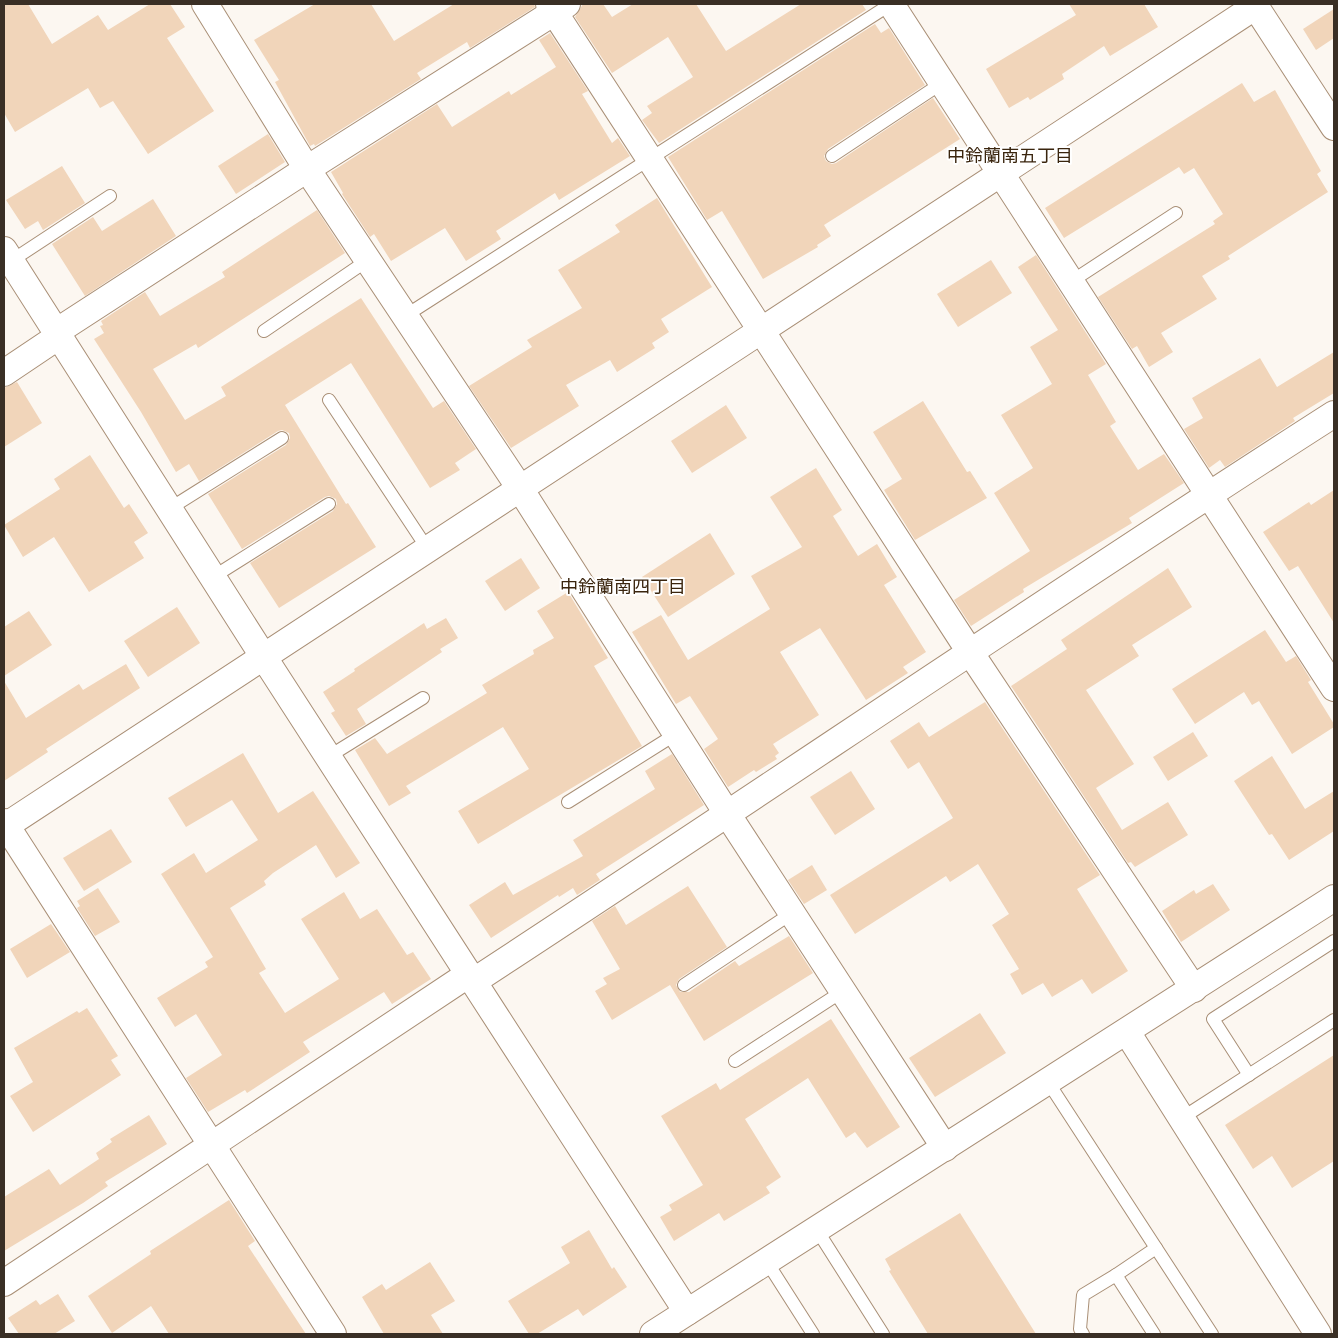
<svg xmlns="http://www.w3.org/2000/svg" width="1338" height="1338" font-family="'Archivo Narrow','Noto Sans JP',sans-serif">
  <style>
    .building { fill: #f1d5ba }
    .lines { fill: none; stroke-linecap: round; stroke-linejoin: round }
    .lane-casing { stroke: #a98f76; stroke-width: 14 }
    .street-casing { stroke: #a98f76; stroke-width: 28 }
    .lane { stroke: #fff; stroke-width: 12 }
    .street { stroke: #fff; stroke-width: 26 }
    .labels { text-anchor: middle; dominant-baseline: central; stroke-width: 4; stroke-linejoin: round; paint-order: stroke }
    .neighbourhood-label { font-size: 18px; fill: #3a250e; stroke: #fff }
  </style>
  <rect width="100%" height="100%" fill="#fcf7f1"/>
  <g class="building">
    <polygon points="4,4 28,4 52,44 98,15 108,30 150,4 170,4 185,27 167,38 214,111 148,154 113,101 100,108 88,88 15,132 4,113"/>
    <polygon points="315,4 371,4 394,41 454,4 534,4 535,7 470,48 467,42 417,73 421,79 315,146 314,144 310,146 275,82 279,80 254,40"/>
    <polygon points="583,4 603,4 612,17 633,4 696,4 726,51 801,4 862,4 866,10 659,143 642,120 652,113 647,106 693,77 668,37 612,73 575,17"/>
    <polygon points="1069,4 1144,4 1158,27 1110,56 1104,46 1062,74 1064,79 1030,100 1028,97 1009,108 986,69 1076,15"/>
    <polygon points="1334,9 1334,38 1316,50 1303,29"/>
    <polygon points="875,24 881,33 889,28 925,85 828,149 824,156 826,161 832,164 836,163 933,98 960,139 824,225 831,236 817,245 818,247 763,279 722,211 707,220 668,157"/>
    <polygon points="550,33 588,91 582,94 612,143 618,138 630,156 559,200 555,193 496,231 501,239 466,261 445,228 391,261 374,234 370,237 342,194 343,193 331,172 437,104 452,127 509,91 511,95 556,67 539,40"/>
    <polygon points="1242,83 1254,102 1275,90 1321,171 1317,174 1328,192 1228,256 1230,259 1202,276 1217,299 1161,333 1173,352 1149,367 1137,346 1132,349 1098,297 1215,224 1213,221 1223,214 1194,168 1184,174 1179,167 1064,238 1045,208"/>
    <polygon points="268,134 285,162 236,194 218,166"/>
    <polygon points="62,166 85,203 43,230 38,221 25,229 6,200"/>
    <polygon points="657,198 712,287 661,319 669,332 652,343 655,348 617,372 610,360 566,385 579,406 511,448 469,386 532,347 527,340 582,308 558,270 620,232 615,225"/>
    <polygon points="153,199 176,236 85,296 52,244 93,217 102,231"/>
    <polygon points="317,210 345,253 198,348 196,344 153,369 185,420 226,396 221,387 361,298 433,408 444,401 476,449 455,463 460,470 430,488 351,363 285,405 346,504 348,503 376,547 279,608 250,563 333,511 337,504 336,499 329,496 325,497 242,549 208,494 286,445 290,438 289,433 282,430 278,431 199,481 189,464 176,472 141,412 94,339 104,333 100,326 103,325 101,321 145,292 160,316 225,277 222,272"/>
    <polygon points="1036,255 1106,364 1088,375 1116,422 1110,426 1138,470 1164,454 1184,483 1129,518 1132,523 1023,589 1024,592 971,626 954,600 1030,551 994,493 1033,468 1001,415 1052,384 1030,347 1058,330 1018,267"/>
    <polygon points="991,260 1012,293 958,327 937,294"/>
    <polygon points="1334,352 1334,393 1293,418 1295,421 1225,467 1220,460 1209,468 1184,429 1203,418 1192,398 1260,358 1277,387"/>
    <polygon points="17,382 42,423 4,447 4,388"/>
    <polygon points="923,401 967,472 970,471 987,498 915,540 884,490 902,479 873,432"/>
    <polygon points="726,405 747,438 692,473 671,441"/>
    <polygon points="90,455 124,508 129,504 148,533 134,542 144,558 89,592 54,537 23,557 4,525 60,489 54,479"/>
    <polygon points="816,468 842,510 833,516 858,556 877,544 897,577 884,585 926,652 903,667 908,673 866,700 820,628 780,652 819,715 773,744 779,753 775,756 777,759 756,772 754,770 728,787 704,749 718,739 690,696 676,704 632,632 661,615 688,660 770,609 751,576 802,547 770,497"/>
    <polygon points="1334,490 1334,623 1298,566 1289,571 1263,532 1309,502 1311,505"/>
    <polygon points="710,533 735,574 668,617 642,577"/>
    <polygon points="521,558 540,588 505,611 485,581"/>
    <polygon points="1168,568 1192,607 1132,645 1139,656 1086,690 1134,764 1096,788 1122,830 1168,802 1188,835 1135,867 1131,862 1128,863 1011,686 1067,649 1061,640"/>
    <polygon points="568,592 608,658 594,666 642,746 478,844 458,811 529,769 503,727 406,786 411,793 389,806 355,750 375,738 387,754 487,693 482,685 534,654 533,650 554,638 537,611"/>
    <polygon points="177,607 200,643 148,677 124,641"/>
    <polygon points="29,611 52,645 4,676 4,627"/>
    <polygon points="446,618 458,638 440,649 442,652 357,709 366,724 346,736 331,713 335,711 323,692 355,671 354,669 424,623 427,629"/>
    <polygon points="1265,630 1286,662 1296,656 1311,680 1308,682 1334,724 1334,727 1292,754 1259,701 1252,705 1244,692 1195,724 1172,689"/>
    <polygon points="126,664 140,688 46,749 48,752 4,781 4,681 26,718 79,684 83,690"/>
    <polygon points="985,702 1100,875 1077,889 1128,971 1092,994 1082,979 1052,997 1043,983 1022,995 1010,974 1019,969 992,925 1009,914 978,864 950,882 946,876 855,934 830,895 953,818 919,762 908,769 890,741 919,722 929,737"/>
    <polygon points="1193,732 1208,756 1168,781 1153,757"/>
    <polygon points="243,753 278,813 313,791 360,863 336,878 316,845 273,873 264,881 266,885 230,908 266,969 259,973 285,1013 339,979 301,919 344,892 360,919 377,909 407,955 413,952 431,979 392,1004 384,992 303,1042 310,1052 247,1093 245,1090 208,1112 186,1078 222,1055 196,1014 175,1027 157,998 208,967 205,962 213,957 161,874 194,853 206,873 258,840 232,800 186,827 168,798"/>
    <polygon points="672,754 704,805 596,874 600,880 577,895 573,888 559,897 558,895 491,938 469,905 505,882 513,895 583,856 573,840 655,789 645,771"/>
    <polygon points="1272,756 1305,809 1334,791 1334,831 1289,860 1272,834 1269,835 1234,781"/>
    <polygon points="851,771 875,809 835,835 810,797"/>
    <polygon points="111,829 132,862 84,891 63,858"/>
    <polygon points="812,865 827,890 804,904 788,880"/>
    <polygon points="1213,884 1230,910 1181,942 1162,911 1194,890 1196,894"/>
    <polygon points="688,886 727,947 679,979 676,985 680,992 689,992 735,961 739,966 789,936 813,973 704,1041 670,985 612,1020 595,991 607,984 603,978 620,969 592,921 615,906 626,925"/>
    <polygon points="98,888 120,922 95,936 77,908 80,906 77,901"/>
    <polygon points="51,924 70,952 27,978 10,949"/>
    <polygon points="87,1008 118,1056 111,1060 121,1075 33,1132 10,1096 33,1082 14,1048 77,1011 79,1013"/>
    <polygon points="980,1013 1006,1053 935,1097 909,1058"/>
    <polygon points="831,1019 900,1127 867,1148 855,1132 846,1138 808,1078 745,1119 781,1177 766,1187 770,1193 724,1221 719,1213 674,1241 660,1217 672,1210 669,1205 703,1185 661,1116 716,1083 720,1090"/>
    <polygon points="1334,1055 1334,1161 1292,1188 1272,1156 1253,1169 1225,1125"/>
    <polygon points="149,1115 167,1144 105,1182 108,1186 83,1203 4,1251 4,1197 49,1169 60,1185 99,1159 96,1153 112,1142 110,1139"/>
    <polygon points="229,1200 255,1241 248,1246 306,1334 169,1334 151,1306 112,1333 88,1296 151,1254 150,1251"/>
    <polygon points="960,1213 1036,1334 928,1334 889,1271 891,1270 885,1259"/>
    <polygon points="589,1230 612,1269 614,1267 627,1287 583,1316 578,1309 537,1334 529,1334 508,1301 570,1263 561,1247"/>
    <polygon points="430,1262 455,1301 431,1315 443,1334 384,1334 362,1297 382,1284 386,1290"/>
    <polygon points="58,1294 75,1321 54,1334 19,1334 8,1318 36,1300 40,1305"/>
  </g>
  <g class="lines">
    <g class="lane-casing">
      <g id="lane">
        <polyline points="832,156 942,83"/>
        <polyline points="11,261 110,196"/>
        <polyline points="1072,281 1176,213"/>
        <polyline points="405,316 891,4"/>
        <polyline points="264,331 368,260"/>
        <polyline points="329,400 427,548"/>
        <polyline points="169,509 282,438"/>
        <polyline points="213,577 329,504"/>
        <polyline points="328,757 423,698"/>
        <polyline points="568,802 676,734"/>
        <polyline points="684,985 792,913"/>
        <polyline points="735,1061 843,991"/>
        <polyline points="1249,1075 1213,1019 1334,941"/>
        <polyline points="1048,1082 1212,1334"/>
        <polyline points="1182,1118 1334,1020"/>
        <polyline points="817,1230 883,1334"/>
        <polyline points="767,1262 813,1334"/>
        <polyline points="1083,1334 1080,1329 1083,1295 1116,1275"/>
        <polyline points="1154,1334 1116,1275 1156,1248"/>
      </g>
    </g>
    <g class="street-casing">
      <g id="street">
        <polyline points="205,4 307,169 519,487 728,815 945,1148"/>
        <polyline points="549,4 970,652 1194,989"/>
        <polyline points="891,4 1334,688"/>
        <polyline points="1254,4 1334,127"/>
        <polyline points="4,250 263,656 687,1312"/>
        <polyline points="56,332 307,169 567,4"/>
        <polyline points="4,373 59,336"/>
        <polyline points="4,822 333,1334"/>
        <polyline points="4,827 1256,6"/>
        <path d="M 474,981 C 762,793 1045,599 1334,414"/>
        <polyline points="1127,1032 1318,1334"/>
        <polyline points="4,1283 469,974"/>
        <polyline points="653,1334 1334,898"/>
      </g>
    </g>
    <use href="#lane" class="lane"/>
    <use href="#street" class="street"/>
  </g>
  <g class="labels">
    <g class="neighbourhood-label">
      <text x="1010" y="155">中鈴蘭南五丁目</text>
      <text x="623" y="586">中鈴蘭南四丁目</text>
    </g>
  </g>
  <rect width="1338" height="1338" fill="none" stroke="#3a2f25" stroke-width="10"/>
</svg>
